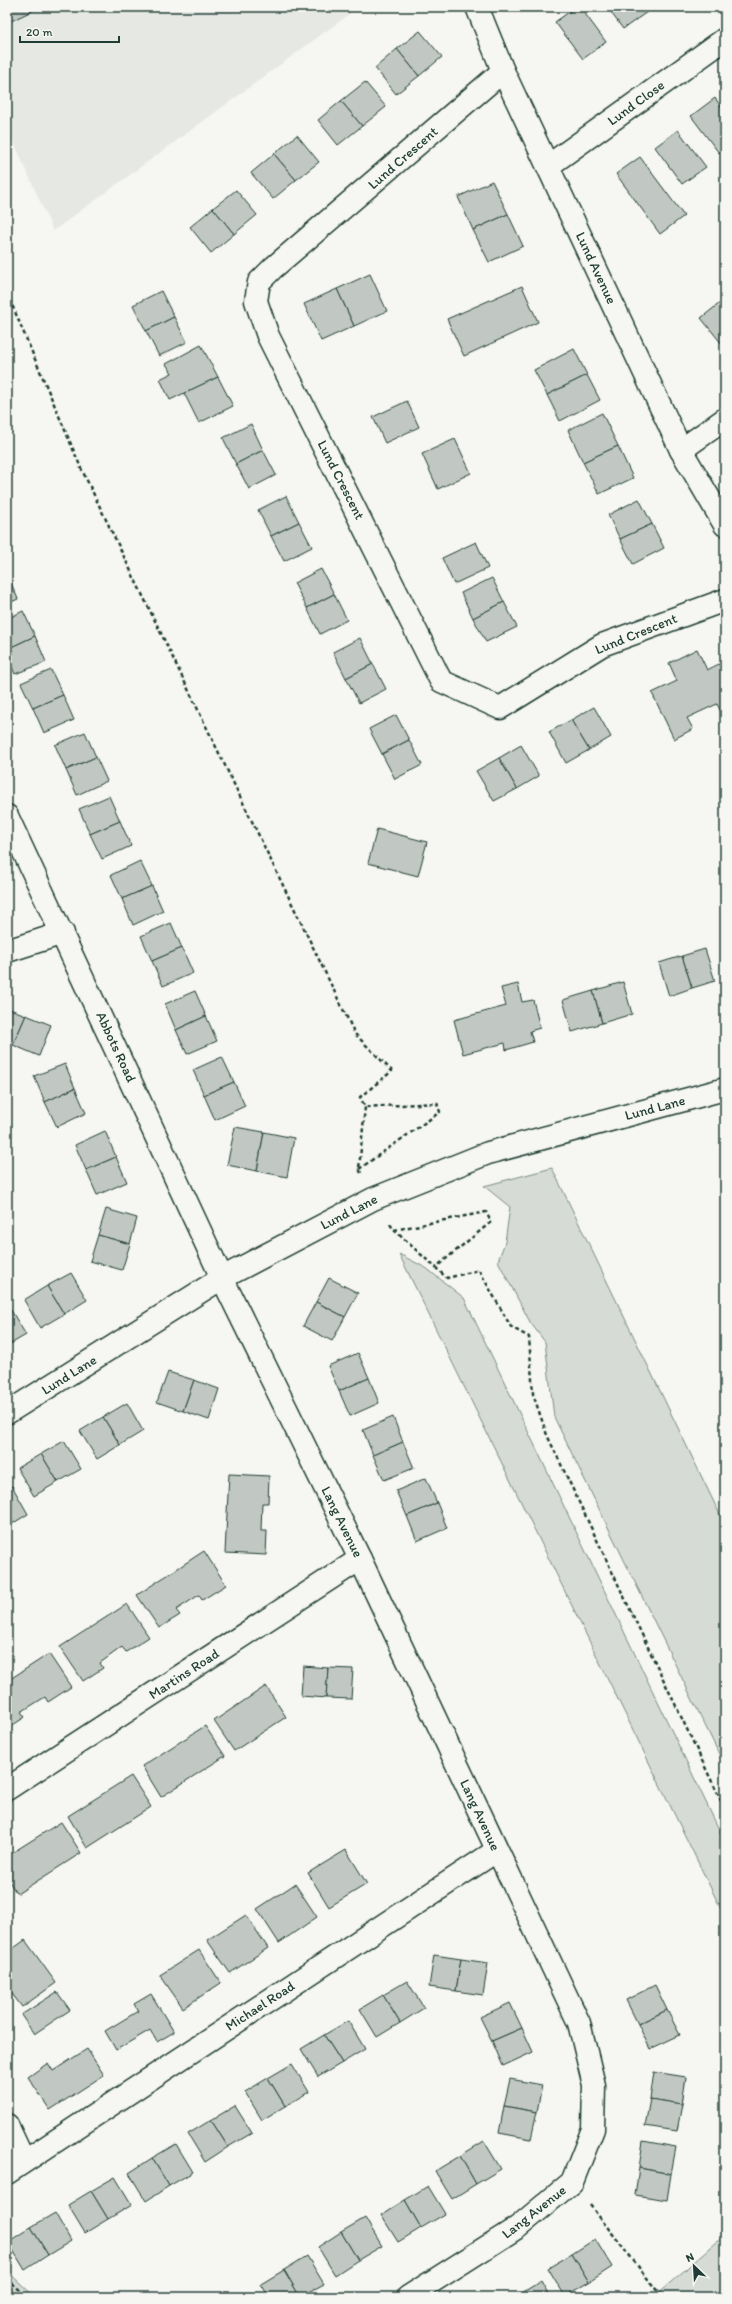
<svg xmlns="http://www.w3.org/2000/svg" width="732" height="2304" font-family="Itim,sans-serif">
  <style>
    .built { fill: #e6e8e4 }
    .green { fill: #d6dbd6; stroke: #7a8c85 }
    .building { fill: #c1c8c3; stroke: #1f3d34 }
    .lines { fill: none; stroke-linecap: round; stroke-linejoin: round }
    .minor-casing { stroke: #1f3d34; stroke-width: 25 }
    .path { stroke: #1f3d34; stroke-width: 2.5; stroke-dasharray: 4 3; stroke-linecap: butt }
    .minor { stroke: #f6f6f2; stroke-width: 22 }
    .labels { text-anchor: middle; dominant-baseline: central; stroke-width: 3.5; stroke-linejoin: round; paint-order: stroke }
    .street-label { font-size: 14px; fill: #1f3d34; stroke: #f6f6f2 }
  </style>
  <rect width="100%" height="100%" fill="#f6f6f2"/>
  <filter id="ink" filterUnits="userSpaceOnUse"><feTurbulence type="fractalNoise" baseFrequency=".025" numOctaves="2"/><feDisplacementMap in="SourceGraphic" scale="8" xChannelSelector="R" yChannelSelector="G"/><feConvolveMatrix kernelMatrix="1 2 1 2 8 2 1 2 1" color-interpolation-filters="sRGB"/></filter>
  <g filter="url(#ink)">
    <polygon class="built" points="7,7 359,7 53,231 7,126"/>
    <g class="green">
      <polygon points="552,1168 725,1525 725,1766 554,1417 545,1342 530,1322 498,1261 505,1242 510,1207 484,1186"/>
      <polygon points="399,1254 426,1268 464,1298 725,1842 725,1917"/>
      <polygon points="725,2235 725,2297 655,2297 655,2296"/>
      <polygon points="7,2271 35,2297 7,2297"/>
    </g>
    <g class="building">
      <polygon points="7,7 40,7 7,23"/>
      <polygon points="576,7 580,7 606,42 583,59 555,22"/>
      <polygon points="607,7 644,7 647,12 623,29"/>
      <polygon points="420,31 442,57 419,76 397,49"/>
      <polygon points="397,49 419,76 396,94 375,68"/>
      <polygon points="365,82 386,107 362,126 341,101"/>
      <polygon points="715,98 725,112 725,148 719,153 691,116"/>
      <polygon points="341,101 362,126 338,145 318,120"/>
      <polygon points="678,130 706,167 682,184 655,147"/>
      <polygon points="297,135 319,162 296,180 274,154"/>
      <polygon points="274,154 296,180 273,199 251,173"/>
      <polygon points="640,157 684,216 660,234 616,174"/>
      <polygon points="492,181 508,214 473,230 458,197"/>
      <polygon points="236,190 257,215 234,234 213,208"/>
      <polygon points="213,208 234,234 211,253 190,227"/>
      <polygon points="508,214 523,246 489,262 473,230"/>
      <polygon points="370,274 387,311 354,326 337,289"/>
      <polygon points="522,286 538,322 464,356 447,319"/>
      <polygon points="337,289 354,326 321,341 304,304"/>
      <polygon points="161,291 174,317 146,331 133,305"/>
      <polygon points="725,299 725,341 722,344 701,318"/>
      <polygon points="174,317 187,342 159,356 146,331"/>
      <polygon points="201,345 218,377 170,400 160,379 172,373 166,364"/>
      <polygon points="574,349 587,375 547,395 534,370"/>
      <polygon points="587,375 600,400 560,421 547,395"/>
      <polygon points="218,377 233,406 199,423 184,393"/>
      <polygon points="407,401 419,427 385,443 373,417"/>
      <polygon points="602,413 618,446 583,462 568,430"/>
      <polygon points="251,424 263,450 236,464 223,438"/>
      <polygon points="455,439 471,473 438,489 422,454"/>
      <polygon points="618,446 633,478 599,494 583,462"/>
      <polygon points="263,450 276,475 249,489 236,464"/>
      <polygon points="286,496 299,522 271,536 258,510"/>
      <polygon points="639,499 652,524 620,539 608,515"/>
      <polygon points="299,522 312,547 284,561 271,536"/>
      <polygon points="652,524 664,548 633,564 620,539"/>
      <polygon points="476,542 488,568 454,584 442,558"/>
      <polygon points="321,569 334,594 307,608 294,583"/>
      <polygon points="7,574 18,599 7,604"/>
      <polygon points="492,578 504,602 473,618 461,593"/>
      <polygon points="334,594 347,620 320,634 307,608"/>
      <polygon points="504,602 517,627 486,642 473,618"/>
      <polygon points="23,611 35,636 7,649 7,619"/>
      <polygon points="35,636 46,662 15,674 7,655 7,649"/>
      <polygon points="360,638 373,664 346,678 333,652"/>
      <polygon points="697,649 707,670 719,664 725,675 725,716 723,716 717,704 687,718 693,729 674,739 652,693 677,681 669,663"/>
      <polygon points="373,664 386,689 359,703 346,678"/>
      <polygon points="51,670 63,695 33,708 21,683"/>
      <polygon points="63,695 74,720 44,733 33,708"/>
      <polygon points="594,707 611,737 589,750 571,720"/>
      <polygon points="396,715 409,740 382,754 369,729"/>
      <polygon points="571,720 589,750 566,763 549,732"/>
      <polygon points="85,732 96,757 66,770 55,745"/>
      <polygon points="409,740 422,765 395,779 382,754"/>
      <polygon points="521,745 539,776 517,789 499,758"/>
      <polygon points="96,757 107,781 77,795 66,770"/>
      <polygon points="499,758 517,789 494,801 476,771"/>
      <polygon points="725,786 725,798 721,789"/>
      <polygon points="109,796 120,821 90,834 79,809"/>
      <polygon points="120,821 131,846 102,859 90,834"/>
      <polygon points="377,829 427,842 418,876 368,863"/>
      <polygon points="140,861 152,886 122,899 111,875"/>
      <polygon points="152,886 163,911 133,925 122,899"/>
      <polygon points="171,923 182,948 152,961 141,936"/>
      <polygon points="182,948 193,973 163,986 152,961"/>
      <polygon points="705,949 715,981 692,988 682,956"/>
      <polygon points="682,956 692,988 669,996 659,963"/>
      <polygon points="623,982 632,1014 602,1023 593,991"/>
      <polygon points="518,984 522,1002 533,1000 540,1028 530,1031 533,1042 506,1050 505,1043 463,1054 454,1020 506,1006 501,988"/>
      <polygon points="195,991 206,1016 176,1030 165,1004"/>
      <polygon points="593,991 602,1023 572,1032 563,1000"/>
      <polygon points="7,1008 26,1015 13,1045 7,1043"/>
      <polygon points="26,1015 51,1025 39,1056 13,1045"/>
      <polygon points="206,1016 217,1041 187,1054 176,1030"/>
      <polygon points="222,1057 234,1082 204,1095 193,1070"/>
      <polygon points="65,1064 75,1088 45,1102 34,1076"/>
      <polygon points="234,1082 245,1106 215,1120 204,1095"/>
      <polygon points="75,1088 86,1113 57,1127 45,1102"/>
      <polygon points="235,1127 264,1132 257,1171 227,1165"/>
      <polygon points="105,1131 116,1157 86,1170 75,1145"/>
      <polygon points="264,1132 294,1138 287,1177 257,1171"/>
      <polygon points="116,1157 127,1182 97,1195 86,1170"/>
      <polygon points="106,1209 137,1218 130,1244 98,1235"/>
      <polygon points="98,1235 130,1244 122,1270 90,1261"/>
      <polygon points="71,1273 87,1300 64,1314 47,1286"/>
      <polygon points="329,1278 358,1293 345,1317 316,1302"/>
      <polygon points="47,1286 64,1314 40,1328 24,1300"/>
      <polygon points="316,1302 345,1317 332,1341 303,1326"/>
      <polygon points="9,1307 26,1335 7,1346 7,1308"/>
      <polygon points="358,1353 369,1378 339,1391 328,1366"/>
      <polygon points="168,1372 194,1380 183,1411 157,1402"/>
      <polygon points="369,1378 379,1403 350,1416 339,1391"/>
      <polygon points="194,1380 219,1389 209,1420 183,1411"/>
      <polygon points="127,1403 143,1431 120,1445 103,1417"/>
      <polygon points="103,1417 120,1445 97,1459 80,1431"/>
      <polygon points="393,1417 403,1442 373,1455 363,1430"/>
      <polygon points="64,1441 81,1469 58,1482 41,1454"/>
      <polygon points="403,1442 414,1468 384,1480 373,1455"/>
      <polygon points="41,1454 58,1482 34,1496 17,1468"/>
      <polygon points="229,1474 269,1476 268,1503 262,1503 261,1531 267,1531 266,1555 225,1553"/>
      <polygon points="426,1478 437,1503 407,1516 396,1491"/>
      <polygon points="12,1486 28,1514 7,1527 7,1489"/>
      <polygon points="437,1503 447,1528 417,1541 407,1516"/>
      <polygon points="204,1551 226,1585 202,1600 199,1595 176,1610 180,1615 159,1628 137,1595"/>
      <polygon points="127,1604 149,1637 126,1652 122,1647 100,1663 103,1668 83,1681 60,1647"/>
      <polygon points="49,1654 71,1687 48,1702 45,1697 21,1712 25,1717 7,1729 7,1681"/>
      <polygon points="303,1666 328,1668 326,1698 301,1696"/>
      <polygon points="328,1668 353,1669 351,1699 326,1698"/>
      <polygon points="266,1686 286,1717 234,1751 214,1721"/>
      <polygon points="205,1726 225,1756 161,1797 142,1766"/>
      <polygon points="131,1776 151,1807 87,1848 68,1816"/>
      <polygon points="61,1822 81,1853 17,1894 7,1878 7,1856"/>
      <polygon points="346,1850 367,1884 329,1907 308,1873"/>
      <polygon points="295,1884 317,1917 279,1943 257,1909"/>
      <polygon points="246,1915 268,1948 230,1973 207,1940"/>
      <polygon points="25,1940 56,1983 22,2007 7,1987 7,1953"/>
      <polygon points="199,1950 221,1983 183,2008 160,1975"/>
      <polygon points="434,1955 461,1959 456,1991 429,1987"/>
      <polygon points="461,1959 488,1963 483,1995 456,1991"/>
      <polygon points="407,1981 424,2008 400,2023 383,1995"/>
      <polygon points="655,1985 667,2010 638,2024 626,2000"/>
      <polygon points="57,1992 70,2010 34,2034 21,2015"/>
      <polygon points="151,1994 174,2032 157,2042 150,2030 116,2050 105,2031 138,2011 134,2004"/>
      <polygon points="383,1995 400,2023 377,2037 360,2009"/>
      <polygon points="510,2003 522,2028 492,2041 480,2017"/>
      <polygon points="667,2010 680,2035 650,2049 638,2024"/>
      <polygon points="348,2021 365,2049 342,2063 324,2035"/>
      <polygon points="522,2028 533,2052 503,2066 492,2041"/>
      <polygon points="324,2035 342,2063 318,2077 301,2049"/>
      <polygon points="87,2049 104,2075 50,2110 28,2077 48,2063 53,2071"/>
      <polygon points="292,2064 309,2092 285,2106 268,2078"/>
      <polygon points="654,2072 686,2077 682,2104 650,2099"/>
      <polygon points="268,2078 285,2106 262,2120 245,2092"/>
      <polygon points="510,2079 542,2085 537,2112 504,2106"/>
      <polygon points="650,2099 682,2104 677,2131 645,2126"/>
      <polygon points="235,2106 252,2133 228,2147 211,2120"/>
      <polygon points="504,2106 537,2112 531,2139 499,2133"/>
      <polygon points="211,2120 228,2147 205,2162 188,2134"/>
      <polygon points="484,2141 501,2169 476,2184 460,2156"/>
      <polygon points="643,2141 676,2147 671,2174 639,2168"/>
      <polygon points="176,2144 193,2172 169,2186 152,2158"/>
      <polygon points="460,2156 476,2184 452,2199 435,2171"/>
      <polygon points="152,2158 169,2186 146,2201 129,2173"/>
      <polygon points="639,2168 671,2174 667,2200 635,2195"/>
      <polygon points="115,2177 132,2205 108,2219 91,2191"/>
      <polygon points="428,2186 445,2214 421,2228 405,2200"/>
      <polygon points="91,2191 108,2219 85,2233 68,2205"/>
      <polygon points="405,2200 421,2228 398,2242 381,2215"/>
      <polygon points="55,2213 71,2241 48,2255 31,2227"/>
      <polygon points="365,2218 382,2246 358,2260 341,2232"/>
      <polygon points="31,2227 48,2255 25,2270 8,2242"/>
      <polygon points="341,2232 358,2260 335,2275 318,2247"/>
      <polygon points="595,2239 612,2267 589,2282 572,2254"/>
      <polygon points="572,2254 589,2282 565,2296 548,2268"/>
      <polygon points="307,2256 324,2284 300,2297 284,2270"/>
      <polygon points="284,2270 300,2297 269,2297 261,2284"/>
      <polygon points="541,2281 550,2297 518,2297 517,2296"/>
    </g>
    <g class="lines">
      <g class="minor-casing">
        <g id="minor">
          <polyline points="477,7 503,71 681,450 725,525"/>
          <polyline points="503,71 273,268 259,282 256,301 268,336 441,681 500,708 602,645 725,600"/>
          <polyline points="548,166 725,39"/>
          <polyline points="681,450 725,419"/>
          <polyline points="7,816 222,1278 360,1559 579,2023 594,2085 593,2129 572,2182 518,2227 408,2297"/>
          <polyline points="7,951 63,933"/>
          <polyline points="7,1413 222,1278 373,1199 488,1153 725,1089"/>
          <polyline points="7,1789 360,1559"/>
          <polyline points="7,2125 24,2161"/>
          <polyline points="7,2173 496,1851"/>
        </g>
      </g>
      <g class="path">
        <polyline points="7,293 81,468 355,1034 392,1071 360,1097 365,1107 359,1169 361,1173"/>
        <polyline points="359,1169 440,1112 437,1103 365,1107"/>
        <polyline points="390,1224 394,1230 447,1278 479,1270 511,1327 529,1337 533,1394 547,1435 725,1809"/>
        <polyline points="394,1230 486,1212 491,1222 436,1267"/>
        <polyline points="590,2205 662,2297"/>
        <polyline points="7,2278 27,2297"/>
      </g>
      <use href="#minor" class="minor"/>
    </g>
  </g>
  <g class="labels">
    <g class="street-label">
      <text transform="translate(636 103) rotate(-36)">Lund Close</text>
      <text transform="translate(403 158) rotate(-41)">Lund Crescent</text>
      <text transform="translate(596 268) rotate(65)">Lund Avenue</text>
      <text transform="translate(341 480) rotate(63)">Lund Crescent</text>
      <text transform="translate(636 634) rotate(-22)">Lund Crescent</text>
      <text transform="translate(116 1047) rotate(65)">Abbots Road</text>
      <text transform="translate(655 1108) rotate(-15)">Lund Lane</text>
      <text transform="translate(349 1212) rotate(-27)">Lund Lane</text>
      <text transform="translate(69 1375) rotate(-32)">Lund Lane</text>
      <text transform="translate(342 1522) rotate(64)">Lang Avenue</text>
      <text transform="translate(184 1674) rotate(-33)">Martins Road</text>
      <text transform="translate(480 1815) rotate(65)">Lang Avenue</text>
      <text transform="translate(260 2006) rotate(-33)">Michael Road</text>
      <text transform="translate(534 2212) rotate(-38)">Lang Avenue</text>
    </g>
  </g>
  <rect width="732" height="2304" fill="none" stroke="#f6f6f2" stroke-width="24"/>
  <rect x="12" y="12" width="708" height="2280" fill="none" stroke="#1f3d34" stroke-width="1.5" filter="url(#ink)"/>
  <g transform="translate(694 2266) rotate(335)" stroke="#f6f6f2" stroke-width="3" paint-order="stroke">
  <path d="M0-3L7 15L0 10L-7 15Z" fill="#1f3d34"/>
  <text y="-6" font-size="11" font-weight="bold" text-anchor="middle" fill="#1f3d34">N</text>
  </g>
  <path d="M20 36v6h99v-6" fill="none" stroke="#1f3d34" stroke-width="2"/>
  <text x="26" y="36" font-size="12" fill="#1f3d34" stroke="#f6f6f2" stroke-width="3" paint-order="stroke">20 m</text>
</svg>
